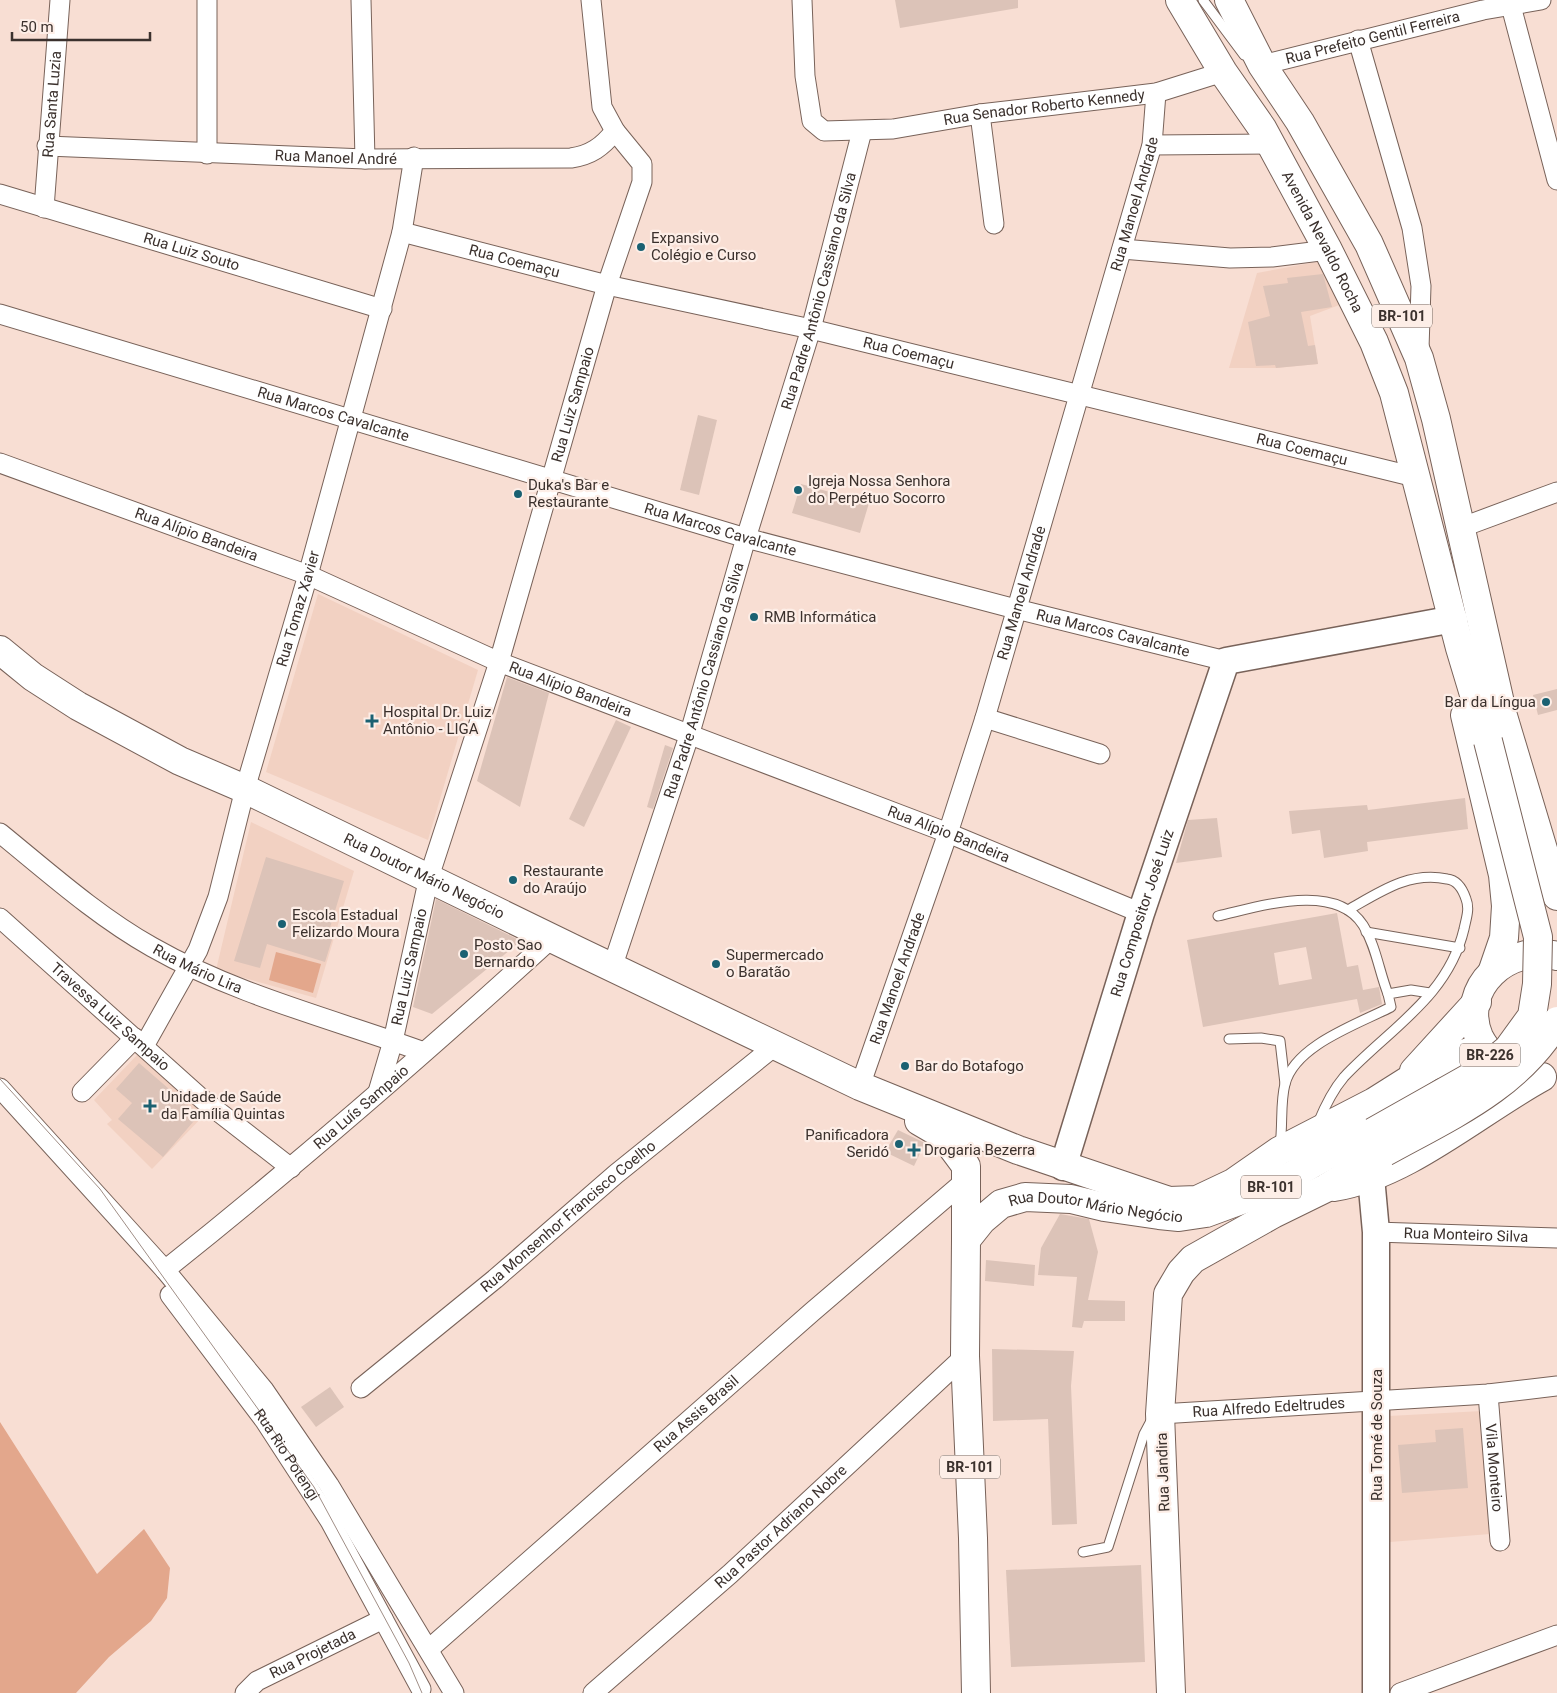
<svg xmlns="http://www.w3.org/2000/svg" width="1557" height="1693" font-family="Roboto,sans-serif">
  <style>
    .built { fill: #f2d1c2 }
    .green { fill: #e3a78c }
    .building { fill: #dcc3b8; fill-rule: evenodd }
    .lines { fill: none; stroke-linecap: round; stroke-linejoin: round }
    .lane-casing { stroke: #786259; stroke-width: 11 }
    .street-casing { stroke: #786259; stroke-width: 21 }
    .secondary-casing { stroke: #786259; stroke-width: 29 }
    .primary-casing { stroke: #786259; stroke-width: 30 }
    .highway-casing { stroke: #786259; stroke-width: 30 }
    .lane { stroke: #fff; stroke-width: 9 }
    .street { stroke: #fff; stroke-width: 19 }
    .secondary { stroke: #fff; stroke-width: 26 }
    .primary { stroke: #fff; stroke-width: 28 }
    .highway { stroke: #fff; stroke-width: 28 }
    .tram { stroke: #a08e86; stroke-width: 1 }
    .highway-bridge-casing { stroke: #786259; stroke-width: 30; stroke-linecap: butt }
    .highway-bridge { stroke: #fff; stroke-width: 28 }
    .poi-dot { fill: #1a6172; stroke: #fdeee7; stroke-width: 2 }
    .labels { text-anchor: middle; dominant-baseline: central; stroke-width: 4.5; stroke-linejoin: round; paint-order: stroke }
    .shield { fill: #fdeee7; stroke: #756a65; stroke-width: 1 }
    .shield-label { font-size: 14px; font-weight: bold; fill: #3b312d }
    .street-label { font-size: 15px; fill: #3b312d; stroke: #fdeee7 }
    .poi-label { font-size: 15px; fill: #3b312d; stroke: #fdeee7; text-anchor: start }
  </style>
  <rect width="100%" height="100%" fill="#f8ded3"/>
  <g class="built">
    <polygon points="1322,261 1342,304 1310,316 1318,364 1276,368 1229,368 1257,273"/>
    <polygon points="318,594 478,670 428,840 266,772"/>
    <polygon points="251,822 354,871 316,998 216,970"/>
    <polygon points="139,1053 207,1112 152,1169 107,1124 112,1120 94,1100"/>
    <polygon points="1482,1411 1490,1534 1390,1542 1389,1416"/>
  </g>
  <g class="green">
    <polygon points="276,952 321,964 313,993 269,980"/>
    <polygon points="0,1422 97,1574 144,1529 170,1568 167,1598 151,1621 109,1657 76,1693 0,1693"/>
  </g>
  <g class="building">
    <polygon points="895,0 1018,0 1018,8 900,28"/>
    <polygon points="1323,274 1332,307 1301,312 1308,346 1315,345 1318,364 1276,368 1275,365 1256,366 1248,322 1270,316 1263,286 1288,283 1287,278"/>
    <polygon points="698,415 717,420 699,495 680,490"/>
    <polygon points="801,484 869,503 860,533 792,513"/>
    <polygon points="507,677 549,693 520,807 477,781"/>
    <polygon points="1557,689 1557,710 1538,715 1533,695"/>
    <polygon points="616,720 631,727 584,827 569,819"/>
    <polygon points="665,745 673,748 653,809 647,807"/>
    <polygon points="1465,798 1468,829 1367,842 1368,851 1324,858 1320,830 1292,834 1289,811 1367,805 1368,810"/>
    <polygon points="1217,818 1222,857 1176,863 1188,820"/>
    <polygon points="266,857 344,881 329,931 334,933 325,962 267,944 260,968 234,961"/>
    <polygon points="436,899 521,941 432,1014 413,1007"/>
    <path d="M 1337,913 L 1347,967 L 1358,965 L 1363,990 L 1379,987 L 1382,1004 L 1360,1013 L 1357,999 L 1203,1027 L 1187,940 ZM 1306,947 L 1312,979 L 1279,985 L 1274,953 Z"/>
    <polygon points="139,1063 199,1115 163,1157 118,1119 132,1103 116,1089"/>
    <polygon points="898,1130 925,1143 914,1166 885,1152"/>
    <polygon points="1060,1214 1089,1219 1098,1252 1088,1300 1125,1301 1125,1321 1084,1321 1082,1328 1072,1327 1077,1277 1038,1275 1041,1248"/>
    <polygon points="986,1260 1035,1265 1034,1286 985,1281"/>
    <polygon points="992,1349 1074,1351 1071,1386 1077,1524 1052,1525 1048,1419 993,1421"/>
    <polygon points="330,1387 344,1407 316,1427 301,1407"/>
    <polygon points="1463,1428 1468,1488 1402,1493 1398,1445 1436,1442 1435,1430"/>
    <polygon points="1141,1565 1145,1662 1011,1667 1006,1570"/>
  </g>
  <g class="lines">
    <g class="lane-casing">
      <g id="lane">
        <polyline points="1203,0 1244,55"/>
        <path d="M 1218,916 C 1259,907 1335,881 1363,925 C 1376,946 1379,971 1388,994"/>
        <polyline points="1366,932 1460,948"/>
        <polyline points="1229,1039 1261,1038 1280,1041 1285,1084"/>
        <path d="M 1318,1123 C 1325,1106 1332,1091 1344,1077 C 1389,1029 1448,997 1464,929 C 1466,919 1470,909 1466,899 C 1463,890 1457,880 1447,879 C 1409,871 1380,892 1348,910"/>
        <path d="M 1280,1145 C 1283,1126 1280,1103 1285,1084 C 1295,1045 1358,1024 1391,1007 L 1388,994 L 1411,990 L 1430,993"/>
        <polyline points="1083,1552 1108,1547 1144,1434 1152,1419"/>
      </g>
    </g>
    <g class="street-casing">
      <g id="street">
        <polyline points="361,0 365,159"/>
        <path id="s1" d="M 802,0 L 805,76 L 812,121 L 824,131 L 893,129 L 980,114 L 1156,93 L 1223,72"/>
        <polyline points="1511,6 1557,180"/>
        <polyline points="1358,40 1412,228 1421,286 1419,349"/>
        <path id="s2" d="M 1262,65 L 1483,10 L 1541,0"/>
        <polyline points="980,114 994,224"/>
        <polyline points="1152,145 1271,144"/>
        <path id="s3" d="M 47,146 L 365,159 L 571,158 C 591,155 602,147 615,131"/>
        <polyline points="207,154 207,0"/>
        <path id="s4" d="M 0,194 L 382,309"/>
        <path id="s5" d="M 44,208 L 60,0"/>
        <path id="s6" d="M 402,232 L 607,285 L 811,329 L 1415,477"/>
        <polyline points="1122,249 1230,258 1272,257 1328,250"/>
        <path id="s7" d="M 0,314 L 746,538 L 1016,609 L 1226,661"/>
        <path id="s8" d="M 0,463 L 308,575 L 499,662 L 948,833 L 1141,913"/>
        <polyline points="1460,528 1557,492"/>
        <polyline points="985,718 1100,754"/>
        <path id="s9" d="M 0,833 C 48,872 97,916 152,947 C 236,995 333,1019 424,1052"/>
        <path id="s10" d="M 0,918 L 202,1099 L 291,1168"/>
        <path id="s11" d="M 612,968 L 689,736 L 746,538 L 811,329 L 862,131"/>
        <path id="s12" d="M 144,1046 L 198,950 L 218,897 L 245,789 L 308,575 L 402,232 L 414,157"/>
        <path id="s13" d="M 860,1086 L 948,833 L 985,718 L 1152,145 L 1156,93"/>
        <polyline points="0,1088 165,1270 264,1390 329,1485 454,1693"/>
        <polyline points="82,1092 135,1038"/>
        <path id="s14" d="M 378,1092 L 393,1041 L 429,877 L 499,662 L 607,285 L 642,182 L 642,164 L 615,131 L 602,107 L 591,0"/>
        <path id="s15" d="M 1376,1232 L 1557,1238"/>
        <path id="s16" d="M 165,1270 C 298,1164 426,1053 552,938"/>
        <path id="s17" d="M 170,1295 L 265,1421 L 330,1521 L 421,1689"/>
        <path id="s18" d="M 361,1388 L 495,1279 L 616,1174 L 776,1045"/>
        <path id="s19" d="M 1488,1394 L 1500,1541"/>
        <path id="s20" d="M 1160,1414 L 1488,1394 L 1557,1386"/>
        <path id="s21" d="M 429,1649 L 812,1312 L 965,1181"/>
        <path id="s22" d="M 245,1693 L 257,1681 L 383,1619"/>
        <path id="s23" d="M 593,1693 L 730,1574 L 965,1356"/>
        <polyline points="1400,1693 1557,1635"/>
      </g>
    </g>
    <g class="secondary-casing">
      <g id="secondary">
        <path id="s24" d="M 1063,1167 L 1141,913 L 1226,661 L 1454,619"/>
        <polyline points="1371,1177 1376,1232 1376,1693"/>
      </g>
    </g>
    <g class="primary-casing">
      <g id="primary">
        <path id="s25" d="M 0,650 L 33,677 L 78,706 L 180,761 L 245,789 L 578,951 L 860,1086 L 1018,1150 L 1169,1201 L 1197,1200 L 1233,1183 L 1279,1151 L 1374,1102 L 1431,1066 L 1469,1052 L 1486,1050"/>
        <path d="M 1497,1062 C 1490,1054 1484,1047 1479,1037 C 1458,987 1509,943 1557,956"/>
        <polyline points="1414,1071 1477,1002"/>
        <polyline points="919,1121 943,1135 966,1166 966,1240"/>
        <path d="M 1334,1187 C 1407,1175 1478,1112 1542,1077"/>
      </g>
    </g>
    <g class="highway-casing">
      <g id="highway">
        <path id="s26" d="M 1180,0 L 1223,72 L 1262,128 L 1328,250 L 1374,342 L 1394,393 L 1460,648 L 1488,741"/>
        <polyline points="1229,0 1262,65 1300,122 1369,244 1419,358 1436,419 1503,716 1557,896"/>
        <polyline points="1465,715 1503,875 1506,906 1504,938 1493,970"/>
        <path id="s27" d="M 976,1693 L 973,1538 L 965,1356 L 966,1240 L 982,1220 L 1001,1204 L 1025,1197 L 1071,1199 L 1104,1207 L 1159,1215 L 1179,1217 L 1206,1213 L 1263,1192 L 1324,1157 L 1373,1132"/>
        <polyline points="1171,1693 1160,1414 1168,1294 1181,1272 1193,1259 1273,1214 1326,1188 1385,1152"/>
      </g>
    </g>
    <use href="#lane" class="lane"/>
    <use href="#street" class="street"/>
    <use href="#secondary" class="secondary"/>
    <use href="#primary" class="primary"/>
    <use href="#highway" class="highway"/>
    <polyline class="tram" points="0,1079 100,1189 314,1487 409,1663 422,1693"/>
    <g class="highway-bridge-casing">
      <g id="highway-bridge">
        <polyline points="1373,1132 1483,1070 1508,1049 1532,1016 1537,984 1538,937 1488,741"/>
        <path d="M 1385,1152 C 1450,1116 1518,1087 1557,1021"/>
      </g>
    </g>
    <use href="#highway-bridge" class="highway-bridge"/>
  </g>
  <g class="poi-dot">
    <circle cx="641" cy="247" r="5"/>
    <circle cx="798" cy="490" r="5"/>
    <circle cx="518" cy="494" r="5"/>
    <circle cx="754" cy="617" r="5"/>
    <circle cx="1546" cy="702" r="5"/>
    <path d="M369.5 713.5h5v5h5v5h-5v5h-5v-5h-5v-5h5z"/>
    <circle cx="513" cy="880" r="5"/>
    <circle cx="282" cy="924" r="5"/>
    <circle cx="464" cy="954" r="5"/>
    <circle cx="716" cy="964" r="5"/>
    <circle cx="905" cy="1066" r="5"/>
    <path d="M147.5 1098.5h5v5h5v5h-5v5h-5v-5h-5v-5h5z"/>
    <circle cx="899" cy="1144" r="5"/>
    <path d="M911.5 1142.5h5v5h5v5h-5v5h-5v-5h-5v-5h5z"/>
  </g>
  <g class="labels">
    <g class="shield">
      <rect x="1372" y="304.5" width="60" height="23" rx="4"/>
      <rect x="1460" y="1043.5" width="60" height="23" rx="4"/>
      <rect x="1241" y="1175.5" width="60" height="23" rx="4"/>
      <rect x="940" y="1455.5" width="60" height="23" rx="4"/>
    </g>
    <g class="shield-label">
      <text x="1402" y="316">BR-101</text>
      <text x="1490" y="1055">BR-226</text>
      <text x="1271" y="1187">BR-101</text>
      <text x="970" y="1467">BR-101</text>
    </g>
    <g class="street-label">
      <text stroke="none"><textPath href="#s2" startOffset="114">Rua Prefeito Gentil Ferreira</textPath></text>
      <text stroke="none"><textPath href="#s5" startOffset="104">Rua Santa Luzia</textPath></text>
      <text stroke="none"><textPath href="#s1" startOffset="359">Rua Senador Roberto Kennedy</textPath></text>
      <text stroke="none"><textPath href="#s3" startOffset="289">Rua Manoel André</textPath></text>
      <text stroke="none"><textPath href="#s13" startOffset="924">Rua Manoel Andrade</textPath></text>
      <text stroke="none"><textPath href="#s26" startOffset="281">Avenida Nevaldo Rocha</textPath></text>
      <text stroke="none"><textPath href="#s4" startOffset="200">Rua Luiz Souto</textPath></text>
      <text stroke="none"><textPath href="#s6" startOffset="116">Rua Coemaçu</textPath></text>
      <text stroke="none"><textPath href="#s11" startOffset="708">Rua Padre Antônio Cassiano da Silva</textPath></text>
      <text stroke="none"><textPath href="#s6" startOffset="521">Rua Coemaçu</textPath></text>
      <text stroke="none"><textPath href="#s14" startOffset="715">Rua Luiz Sampaio</textPath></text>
      <text stroke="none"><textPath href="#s7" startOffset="348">Rua Marcos Cavalcante</textPath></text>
      <text stroke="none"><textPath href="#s6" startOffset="926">Rua Coemaçu</textPath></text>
      <text stroke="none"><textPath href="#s7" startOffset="752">Rua Marcos Cavalcante</textPath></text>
      <text stroke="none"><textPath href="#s8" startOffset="209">Rua Alípio Bandeira</textPath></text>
      <text stroke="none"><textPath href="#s13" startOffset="519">Rua Manoel Andrade</textPath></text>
      <text stroke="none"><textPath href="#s12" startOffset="466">Rua Tomaz Xavier</textPath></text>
      <text stroke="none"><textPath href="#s7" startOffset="1158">Rua Marcos Cavalcante</textPath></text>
      <text stroke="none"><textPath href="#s11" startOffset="302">Rua Padre Antônio Cassiano da Silva</textPath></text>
      <text stroke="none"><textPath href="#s8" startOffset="614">Rua Alípio Bandeira</textPath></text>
      <text stroke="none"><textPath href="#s8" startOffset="1019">Rua Alípio Bandeira</textPath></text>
      <text stroke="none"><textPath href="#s25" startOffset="482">Rua Doutor Mário Negócio</textPath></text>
      <text stroke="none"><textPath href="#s24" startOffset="266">Rua Compositor José Luiz</textPath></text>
      <text stroke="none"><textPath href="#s9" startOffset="241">Rua Mário Lira</textPath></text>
      <text stroke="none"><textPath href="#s14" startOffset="129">Rua Luiz Sampaio</textPath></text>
      <text stroke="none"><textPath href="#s13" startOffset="114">Rua Manoel Andrade</textPath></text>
      <text stroke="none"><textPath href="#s10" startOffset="148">Travessa Luiz Sampaio</textPath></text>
      <text stroke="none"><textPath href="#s16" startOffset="255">Rua Luís Sampaio</textPath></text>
      <text stroke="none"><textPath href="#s27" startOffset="600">Rua Doutor Mário Negócio</textPath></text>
      <text stroke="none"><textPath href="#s18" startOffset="269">Rua Monsenhor Francisco Coelho</textPath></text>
      <text stroke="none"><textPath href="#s15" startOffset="90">Rua Monteiro Silva</textPath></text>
      <text stroke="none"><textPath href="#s20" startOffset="109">Rua Alfredo Edeltrudes</textPath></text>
      <text stroke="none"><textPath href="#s21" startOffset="356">Rua Assis Brasil</textPath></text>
      <text transform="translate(1377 1435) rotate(-90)">Rua Tomé de Souza</text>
      <text stroke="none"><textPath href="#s17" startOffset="198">Rua Rio Potengi</textPath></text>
      <text stroke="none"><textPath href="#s19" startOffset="74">Vila Monteiro</textPath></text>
      <text transform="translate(1163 1472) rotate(-92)">Rua Jandira</text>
      <text stroke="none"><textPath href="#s23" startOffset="251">Rua Pastor Adriano Nobre</textPath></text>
      <text stroke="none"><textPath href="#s22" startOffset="79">Rua Projetada</textPath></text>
    </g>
    <g class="poi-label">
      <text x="651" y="238">Expansivo<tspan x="651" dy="17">Colégio e Curso</tspan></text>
      <text x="808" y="481">Igreja Nossa Senhora<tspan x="808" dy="17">do Perpétuo Socorro</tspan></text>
      <text x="528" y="485">Duka's Bar e<tspan x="528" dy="17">Restaurante</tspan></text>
      <text x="764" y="617">RMB Informática</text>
      <text x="1536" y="702" text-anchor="end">Bar da Língua</text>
      <text x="383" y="712">Hospital Dr. Luiz<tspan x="383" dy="17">Antônio - LIGA</tspan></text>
      <text x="523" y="871">Restaurante<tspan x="523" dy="17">do Araújo</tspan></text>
      <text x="292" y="915">Escola Estadual<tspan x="292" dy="17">Felizardo Moura</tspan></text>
      <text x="474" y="945">Posto Sao<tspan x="474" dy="17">Bernardo</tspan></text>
      <text x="726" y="955">Supermercado<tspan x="726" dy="17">o Baratão</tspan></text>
      <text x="915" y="1066">Bar do Botafogo</text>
      <text x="161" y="1097">Unidade de Saúde<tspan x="161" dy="17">da Família Quintas</tspan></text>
      <text x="889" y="1135" text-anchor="end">Panificadora<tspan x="889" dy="17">Seridó</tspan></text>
      <text x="924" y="1150">Drogaria Bezerra</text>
    </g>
  </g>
  <path d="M12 32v8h138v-8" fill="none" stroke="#3b312d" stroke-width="2.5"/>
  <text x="20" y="32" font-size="15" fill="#3b312d" stroke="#fdeee7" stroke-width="4" paint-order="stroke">50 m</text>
</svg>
